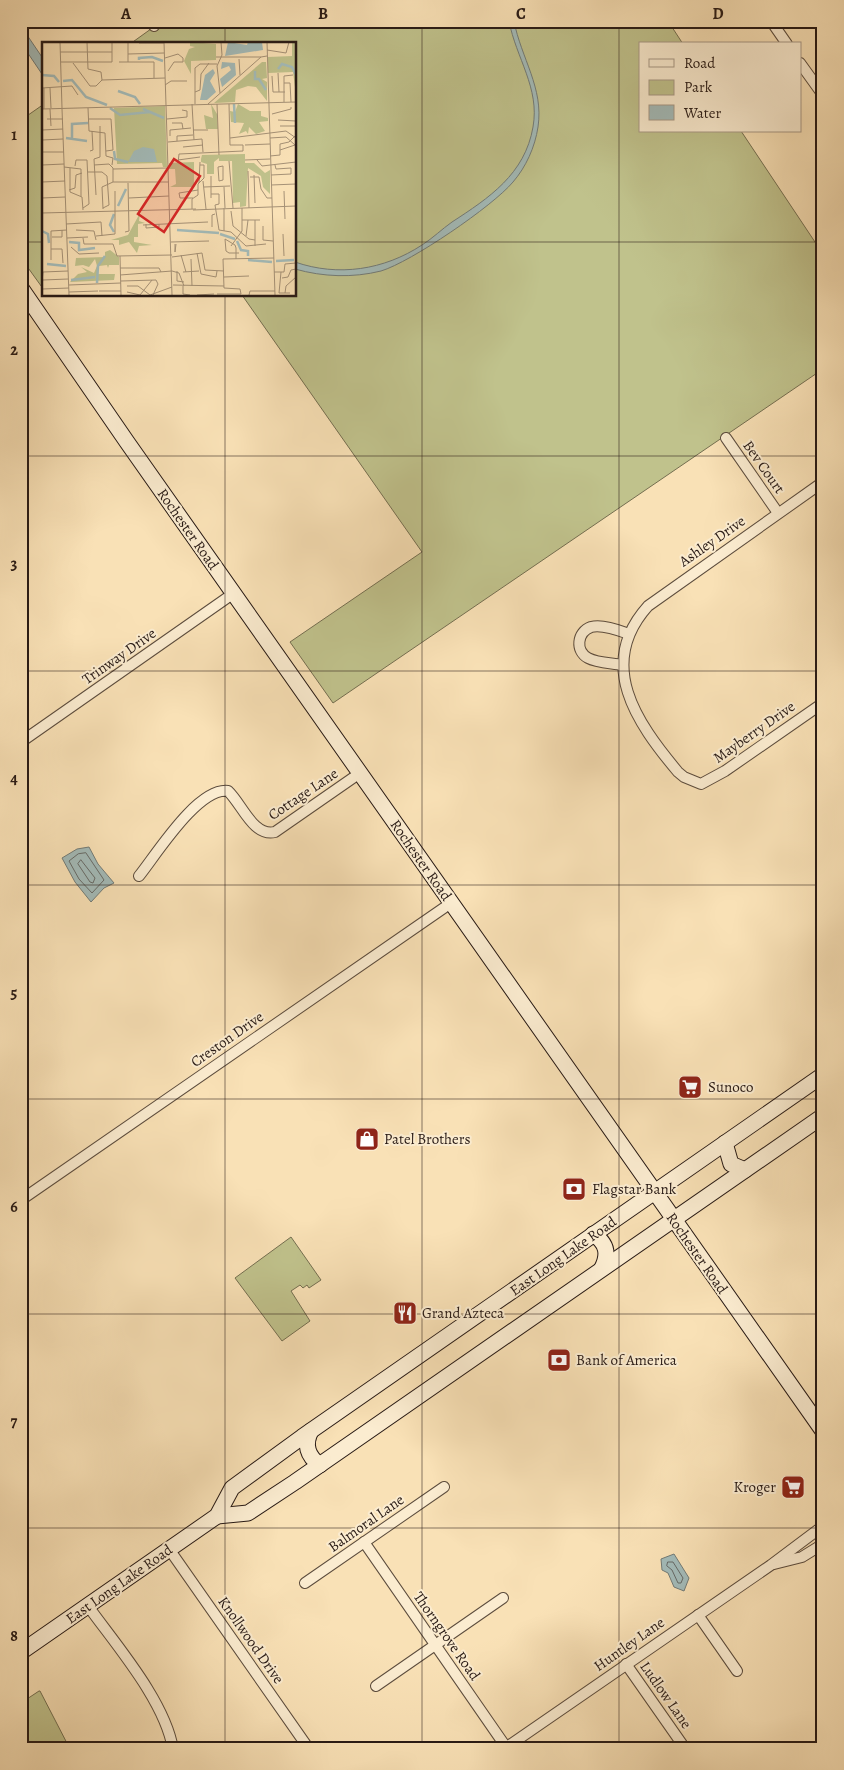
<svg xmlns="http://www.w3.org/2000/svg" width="844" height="1770" font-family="Alegreya,serif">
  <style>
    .green { fill: #c0c28c; stroke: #746e50 }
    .water { fill: #a3bbb9; stroke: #727b77 }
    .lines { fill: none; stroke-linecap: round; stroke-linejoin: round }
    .shore { stroke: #666a67; stroke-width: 1 }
    .street-casing { stroke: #5c4c3d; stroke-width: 12 }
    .secondary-casing { stroke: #281a15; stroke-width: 17 }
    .street { stroke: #fbecd0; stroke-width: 10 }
    .secondary { stroke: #fbecd0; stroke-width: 15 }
    .grid { fill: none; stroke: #281a15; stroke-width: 1; stroke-opacity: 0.55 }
    .labels { text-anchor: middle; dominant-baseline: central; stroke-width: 4; stroke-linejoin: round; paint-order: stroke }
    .street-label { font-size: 15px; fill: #281a15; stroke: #fbecd0 }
    .poi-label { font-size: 15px; fill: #281a15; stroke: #fbecd0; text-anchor: start }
    .inset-river { fill: none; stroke: #a3bbb9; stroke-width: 2.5 }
    .inset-road { fill: none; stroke: #a59176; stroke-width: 1 }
    .view { fill: #d62828; fill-opacity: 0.15; stroke: #d62828; stroke-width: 2.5 }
    .inset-edge { fill: none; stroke: #281a15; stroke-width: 2.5 }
    .neatline { fill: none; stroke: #281a15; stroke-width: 2 }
    .grid-label { font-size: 16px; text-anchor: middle; font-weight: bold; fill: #281a15 }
  </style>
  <rect width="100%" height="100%" fill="#f9e1b6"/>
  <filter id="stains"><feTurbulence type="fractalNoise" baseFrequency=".004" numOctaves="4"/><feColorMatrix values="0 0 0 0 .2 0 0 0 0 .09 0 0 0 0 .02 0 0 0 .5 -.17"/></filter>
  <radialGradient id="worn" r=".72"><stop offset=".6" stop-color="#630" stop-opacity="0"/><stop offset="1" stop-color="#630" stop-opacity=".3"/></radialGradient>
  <g class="green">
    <polygon points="162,21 668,21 683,44 640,44 640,131 741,131 823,254 823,369 333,703 290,642 422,552 242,295 295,295 295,44 130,44"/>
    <polygon points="44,104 44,290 21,258 21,120"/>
    <polygon points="291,1237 321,1280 309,1288 307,1285 303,1288 300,1285 291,1291 310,1321 282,1341 235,1278"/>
    <polygon points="39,1691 40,1691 70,1749 26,1749 21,1729 21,1703"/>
  </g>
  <g class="water">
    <path d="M 509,21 L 514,21 C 521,58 544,88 538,127 C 535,147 526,167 513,182 C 493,206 411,262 381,271 C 353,278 323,277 295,269 L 295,262 C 338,277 384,270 422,245 C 433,238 442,229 452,222 C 489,198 525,174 533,127 C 540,88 516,58 509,21 Z"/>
    <polygon points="21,32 27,35 44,60 44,77 21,43"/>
    <polygon points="89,847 98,864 114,883 104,888 91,902 75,882 62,858 77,849"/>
    <polygon points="674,1554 689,1578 684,1591 674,1587 668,1573 662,1570 661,1559"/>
  </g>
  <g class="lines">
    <g class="shore">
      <polygon points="86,853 104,880 92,893 79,879 69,861 78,854"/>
      <polygon points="81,860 95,878 93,883 90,882 78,864"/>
      <polygon points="668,1562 673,1562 683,1578 681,1583 678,1583 672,1570 667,1566"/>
    </g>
    <g class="street-casing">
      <g id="street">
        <polyline points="150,21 154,26"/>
        <polyline points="771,21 787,44"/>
        <polyline points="800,63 823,95"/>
        <polyline points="726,438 778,513"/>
        <path d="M 823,482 L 648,606 C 596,664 636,722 678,772 L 684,777 L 701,784 L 725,771 L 823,703"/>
        <path d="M 622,665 C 612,663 597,663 588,658 C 575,651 577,632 591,627 C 602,624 618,630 629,634"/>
        <polyline points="21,742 234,593"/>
        <path d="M 139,876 C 156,855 198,787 228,791 C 242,804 253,837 275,832 L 360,773"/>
        <polyline points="21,1200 451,903"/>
        <polyline points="364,1542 506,1747"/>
        <polyline points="169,1549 309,1749"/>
        <polyline points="774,1564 802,1557 823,1544"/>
        <polyline points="305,1583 444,1487"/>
        <path d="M 88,1606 C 116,1645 165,1701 173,1749"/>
        <polyline points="698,1615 737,1671"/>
        <polyline points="626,1664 682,1744 674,1749"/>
        <polyline points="376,1686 503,1598"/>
        <polyline points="504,1749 771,1565 823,1526"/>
      </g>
    </g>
    <g class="secondary-casing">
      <g id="secondary">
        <polyline points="21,288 127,442 823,1431"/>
        <polyline points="725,1143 731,1164 745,1170"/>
        <path d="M 593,1234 C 607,1243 609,1254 602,1268"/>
        <path d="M 311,1431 C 304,1444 307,1456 320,1465"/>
        <polyline points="217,1516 248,1513 295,1482 823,1116"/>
        <polyline points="21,1652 217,1516 232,1488 302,1437 823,1075"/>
      </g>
    </g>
    <use href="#street" class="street"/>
    <use href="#secondary" class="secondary"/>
  </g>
  <path class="grid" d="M 225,21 L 225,44M 422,21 L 422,1749M 619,21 L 619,1749M 21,242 L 44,242M 295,242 L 823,242M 225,295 L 225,1749M 21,456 L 823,456M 21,671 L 823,671M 21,885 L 823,885M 21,1099 L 823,1099M 21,1314 L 823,1314M 21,1528 L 823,1528"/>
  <defs>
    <g id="supermarket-square" transform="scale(1.25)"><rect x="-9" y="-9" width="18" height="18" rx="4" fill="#8f2418" stroke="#fbecd0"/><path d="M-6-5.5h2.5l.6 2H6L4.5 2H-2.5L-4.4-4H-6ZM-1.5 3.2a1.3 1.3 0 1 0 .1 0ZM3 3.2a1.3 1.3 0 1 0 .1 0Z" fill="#fff"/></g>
    <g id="shop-square" transform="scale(1.25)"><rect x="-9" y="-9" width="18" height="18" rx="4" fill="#8f2418" stroke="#fbecd0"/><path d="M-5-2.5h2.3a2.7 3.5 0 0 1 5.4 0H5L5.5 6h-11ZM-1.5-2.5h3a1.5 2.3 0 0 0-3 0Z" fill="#fff"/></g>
    <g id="bank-square" transform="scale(1.25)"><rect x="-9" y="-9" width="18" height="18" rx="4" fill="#8f2418" stroke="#fbecd0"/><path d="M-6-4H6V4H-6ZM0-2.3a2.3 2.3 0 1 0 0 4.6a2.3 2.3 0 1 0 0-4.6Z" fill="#fff"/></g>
    <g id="restaurant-square" transform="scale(1.25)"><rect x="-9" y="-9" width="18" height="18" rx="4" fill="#8f2418" stroke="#fbecd0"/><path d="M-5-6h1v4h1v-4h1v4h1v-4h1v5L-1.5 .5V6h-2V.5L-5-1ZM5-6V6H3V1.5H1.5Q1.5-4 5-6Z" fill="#fff"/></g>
  </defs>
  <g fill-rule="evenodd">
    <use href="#supermarket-square" x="690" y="1087"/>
    <use href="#shop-square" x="367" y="1139"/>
    <use href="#bank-square" x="574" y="1189"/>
    <use href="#restaurant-square" x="405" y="1313"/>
    <use href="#bank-square" x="559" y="1360"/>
    <use href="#supermarket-square" x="793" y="1487"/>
  </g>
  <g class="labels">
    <g class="street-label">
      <text transform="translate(764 467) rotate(55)">Bev Court</text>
      <text transform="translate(188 529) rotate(55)">Rochester Road</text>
      <text transform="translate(712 541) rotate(-35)">Ashley Drive</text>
      <text transform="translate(119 656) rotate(-35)">Trinway Drive</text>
      <text transform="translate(754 732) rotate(-35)">Mayberry Drive</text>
      <text transform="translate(303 794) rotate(-34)">Cottage Lane</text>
      <text transform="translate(421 860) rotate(55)">Rochester Road</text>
      <text transform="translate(227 1039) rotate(-35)">Creston Drive</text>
      <text transform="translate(697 1253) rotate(55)">Rochester Road</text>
      <text transform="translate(563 1256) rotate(-35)">East Long Lake Road</text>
      <text transform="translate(366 1523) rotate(-35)">Balmoral Lane</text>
      <text transform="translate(119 1584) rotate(-35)">East Long Lake Road</text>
      <text transform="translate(447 1636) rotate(55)">Thorngrove Road</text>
      <text transform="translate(251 1640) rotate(55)">Knollwood Drive</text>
      <text transform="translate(629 1644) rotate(-35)">Huntley Lane</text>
      <text transform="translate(666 1695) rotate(55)">Ludlow Lane</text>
    </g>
    <g class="poi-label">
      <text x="708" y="1087">Sunoco</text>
      <text x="384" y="1139">Patel Brothers</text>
      <text x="592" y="1189">Flagstar Bank</text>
      <text x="422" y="1313">Grand Azteca</text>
      <text x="576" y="1360">Bank of America</text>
      <text x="776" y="1487" text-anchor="end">Kroger</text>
    </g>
  </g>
  <g transform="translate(42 42)">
    <rect width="254" height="254" fill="#f9e1b6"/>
    <path d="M 148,0 L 174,2 L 174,18 L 149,19 L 149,32 L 142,19 L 147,7 L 153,5 L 148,4 ZM 250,0 L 254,0 L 254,53 L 251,30 L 226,31 L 226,15 L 250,14 ZM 220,20 L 224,20 L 225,36 L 220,37 L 225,40 L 225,59 L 214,45 L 206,44 L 194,48 L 193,60 L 172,61 ZM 169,62 L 175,72 L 176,87 L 164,87 L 162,73 L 171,76 ZM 196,62 L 208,69 L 219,69 L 219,74 L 226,76 L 226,79 L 217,80 L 223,89 L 214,92 L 207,85 L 206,92 L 204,89 L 197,92 L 202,81 L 189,80 L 188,69 L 193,70 ZM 123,64 L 125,125 L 121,125 L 120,121 L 75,122 L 72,66 ZM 203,112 L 203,121 L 212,121 L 223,131 L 228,128 L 228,152 L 221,145 L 219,134 L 206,126 L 204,164 L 198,165 L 198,160 L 191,161 L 190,119 L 177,119 L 177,116 L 172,120 L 172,132 L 165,132 L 165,122 L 159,120 L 159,117 L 160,113 ZM 152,120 L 152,145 L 128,145 L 134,142 L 133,127 L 127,127 L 127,121 ZM 98,171 L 97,179 L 103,181 L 96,182 L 96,195 L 92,195 L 92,200 L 110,203 L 97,204 L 95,211 L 87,200 L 77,203 L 77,198 L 69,198 L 86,193 ZM 68,208 L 77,215 L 77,223 L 67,223 L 66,226 L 65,223 L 57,224 L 55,232 L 73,232 L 72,238 L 28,240 L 36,232 L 45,230 L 39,225 L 52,231 L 55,224 L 53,217 L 47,225 L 41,223 L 33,224 L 34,216 L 63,215 L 63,210 Z" fill="#c0c28c"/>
    <path d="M 186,0 L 205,3 L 206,0 L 220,0 L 221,8 L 183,14 ZM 180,20 L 193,21 L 194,33 L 180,45 L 178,37 L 189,28 L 187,24 L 179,27 ZM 171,27 L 173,31 L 168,39 L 174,50 L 165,58 L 158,58 L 163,33 ZM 101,105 L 112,107 L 115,120 L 86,120 L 92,109 Z" fill="#a3bbb9"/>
    <path class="inset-river" d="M 97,18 L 97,16 L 110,15 L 121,19M 236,27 L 240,22 L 250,25 L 254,33M 213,29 L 213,37 L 217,37 L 224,48M 0,33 L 12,34 L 17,40M 21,39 L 30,38 L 44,55 L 65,63M 76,49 L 93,55 L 98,62M 192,62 L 193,81M 68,66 L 78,73 L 108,70M 101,67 L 122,76M 24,96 L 45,99M 30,97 L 30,82 L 46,81M 72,109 L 73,117 L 86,120M 76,164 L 84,147M 135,188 L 177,191M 0,189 L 6,192 L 7,201M 72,190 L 68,183 L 72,172M 178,192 L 193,197M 195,199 L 199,208 L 206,209 L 206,214M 27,200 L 37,201 L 37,208 L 53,206M 206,218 L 230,220M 234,219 L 252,218M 5,222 L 24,224M 29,238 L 53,235M 55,241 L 56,224 L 63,214"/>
    <path class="inset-road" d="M 18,0 L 20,66M 45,0 L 46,27 L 59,30 L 60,38M 86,0 L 86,20M 122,0 L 130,253M 225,0 L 233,253M 97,1 L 122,1M 225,8 L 244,11 L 247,0M 18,10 L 70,10M 86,12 L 122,11M 174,15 L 219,15M 123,16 L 136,12 L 141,16M 197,17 L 198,33M 19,20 L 70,20 L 70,0M 77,20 L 112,20 L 112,36M 31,21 L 48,44 L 54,44 L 60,38M 126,29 L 132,20 L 141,20 L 141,16M 236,31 L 237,50M 230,34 L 231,50 L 243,50M 60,38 L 123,36M 242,41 L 248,41 L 249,60M 123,43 L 129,39 L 145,39M 0,46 L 30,44 L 36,53M 2,46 L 2,67M 8,46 L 9,66M 153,50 L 158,48 L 159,32 L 167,21M 178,51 L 175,24 L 180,13 L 179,0M 242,60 L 242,34 L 251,33M 150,62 L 152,98M 153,62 L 153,26 L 158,22 L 175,22M 166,62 L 219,15 L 225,14M 175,62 L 177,113M 46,66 L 47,89 L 63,91 L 64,114 L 71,116 L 70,123M 0,67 L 254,60M 8,67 L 9,84M 20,67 L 27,253M 230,72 L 249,67 L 249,65M 5,77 L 21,77M 47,77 L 69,77 L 71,108 L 64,109M 125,77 L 145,75 L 145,69 L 140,68M 236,78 L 254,79M 130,81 L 140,81 L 141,87M 238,84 L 254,84M 0,88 L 21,87M 151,88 L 166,88M 128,94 L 128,88 L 149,86M 188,96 L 244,89 L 254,96M 228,96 L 244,95 L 253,103 L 238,108M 0,98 L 21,97M 135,99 L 135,94 L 151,93M 126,100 L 160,97 L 161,110M 203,103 L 228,102M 141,105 L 161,103M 48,109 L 51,108 L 50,89M 0,110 L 22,110M 228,114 L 238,113 L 238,102 L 247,100 L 253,94M 136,118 L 158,115M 203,118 L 228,117M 215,118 L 220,124 L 254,120M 187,119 L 191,166M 136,121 L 137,112 L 201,109 L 201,103 L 188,103 L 187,62M 0,123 L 22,122M 52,123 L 67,122 L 71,126 L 71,140 L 60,145 L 61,167M 33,124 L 34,118 L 45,118 L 47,162 L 41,166M 181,124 L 181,138 L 177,139 L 176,125 ZM 22,125 L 39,127 L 39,154M 28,126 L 28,150 L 40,155 L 41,168M 71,127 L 126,126M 206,129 L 207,166M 46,130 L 60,130 L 65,134 L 67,163 L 61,166M 212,133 L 213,161M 229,133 L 249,132 L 249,126 L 234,127 L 233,123M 169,134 L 169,156M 208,135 L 217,135 L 219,147 L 225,156 L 230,156M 161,139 L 164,167M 0,140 L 23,139M 71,140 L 127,140M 157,141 L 158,120M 229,143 L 254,142M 162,145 L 188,144M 182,145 L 183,166M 27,148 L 33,146 L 34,133 L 40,131M 242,149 L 243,177M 169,152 L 177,152 L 177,162 L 173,163 L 177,188 L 189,190 L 204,204 L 224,202M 54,153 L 52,117 L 58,115 L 58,84M 0,156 L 23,155M 87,156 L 127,154M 151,156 L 138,156 L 137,151 L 156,148M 150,167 L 150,157 L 156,153 L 156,142 L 162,136 L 162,123 L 158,123M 151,168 L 254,164M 189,169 L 191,184 L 207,197 L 213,198M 0,171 L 154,167M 200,178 L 218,178M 213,178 L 213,204M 24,182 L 59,180 L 60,194M 104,182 L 104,186 L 117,185 L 117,182M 101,183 L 166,180M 221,184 L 221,198 L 231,199M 170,185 L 170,173 L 173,172M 34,188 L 52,189 L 54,198M 182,189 L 182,166M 83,190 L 87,189 L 86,141M 241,192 L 242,214M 54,194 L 73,192 L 73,149M 204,194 L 206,178M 10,195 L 20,195 L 20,188M 25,196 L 46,195M 41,196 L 42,202 L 71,202 L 75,214 L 130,213M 129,200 L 167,199M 133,202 L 133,210 L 134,202M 189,204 L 200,189 L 200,166M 29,205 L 37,212 L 57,211M 9,207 L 20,207 L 21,221M 155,211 L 159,232 L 174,235 L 175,229M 139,213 L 144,230M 78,214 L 79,253M 130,215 L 160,211 L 163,228 L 182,229M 149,217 L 150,244M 194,217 L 194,206 L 193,203 L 183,197 L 184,209 L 187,211 L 197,211M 9,218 L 9,189 L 25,188M 78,226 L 117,226 L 119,230M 130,229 L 137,231 L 142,244M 135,229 L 135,239 L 142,240M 141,230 L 157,229M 232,230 L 242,230 L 243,222 L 254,221M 239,230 L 237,251 L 248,251M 78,233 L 130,229M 182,235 L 207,234M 240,236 L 246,235 L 249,228 L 254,227M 1,238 L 26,237M 79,239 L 114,238 L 116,242 L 111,253M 0,240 L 1,230 L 26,229M 27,243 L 79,241M 131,243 L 182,244M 85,244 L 96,244 L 108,253 L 130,245M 141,244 L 141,252 L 148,253M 0,247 L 27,246M 57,249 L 79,249M 27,250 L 56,249M 85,250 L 98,253 L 110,238M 243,251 L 244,244 L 254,235M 175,252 L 199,252 L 198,247 L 182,246 L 181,217 L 232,216M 155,253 L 172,252M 207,253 L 208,249 L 233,249"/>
    <path class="view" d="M 132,117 L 158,134 L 122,190 L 96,172 Z"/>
    <rect width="254" height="254" class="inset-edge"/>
  </g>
  <rect width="844" height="1770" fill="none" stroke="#f9e1b6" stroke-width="55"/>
  <rect x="639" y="42" width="162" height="90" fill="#fbecd0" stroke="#a79885"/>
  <rect x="649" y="59" width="25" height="8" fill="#fbecd0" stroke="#a79885"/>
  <text x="684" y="68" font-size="15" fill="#281a15">Road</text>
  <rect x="649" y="80" width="25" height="15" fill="#c0c28c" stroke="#a79885"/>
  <text x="684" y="92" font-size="15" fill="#281a15">Park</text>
  <rect x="649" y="105" width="25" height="15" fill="#a3bbb9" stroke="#a79885"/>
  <text x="684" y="118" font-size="15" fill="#281a15">Water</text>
  <rect x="28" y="28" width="788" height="1714" class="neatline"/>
  <g class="grid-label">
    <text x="126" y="19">A</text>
    <text x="323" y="19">B</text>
    <text x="521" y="19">C</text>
    <text x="718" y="19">D</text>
    <text x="14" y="140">1</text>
    <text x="14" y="355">2</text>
    <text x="14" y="569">3</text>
    <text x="14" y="784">4</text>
    <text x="14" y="998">5</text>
    <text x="14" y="1212">6</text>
    <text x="14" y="1427">7</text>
    <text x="14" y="1641">8</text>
  </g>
  <rect width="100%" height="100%" filter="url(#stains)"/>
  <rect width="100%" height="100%" fill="url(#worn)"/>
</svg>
